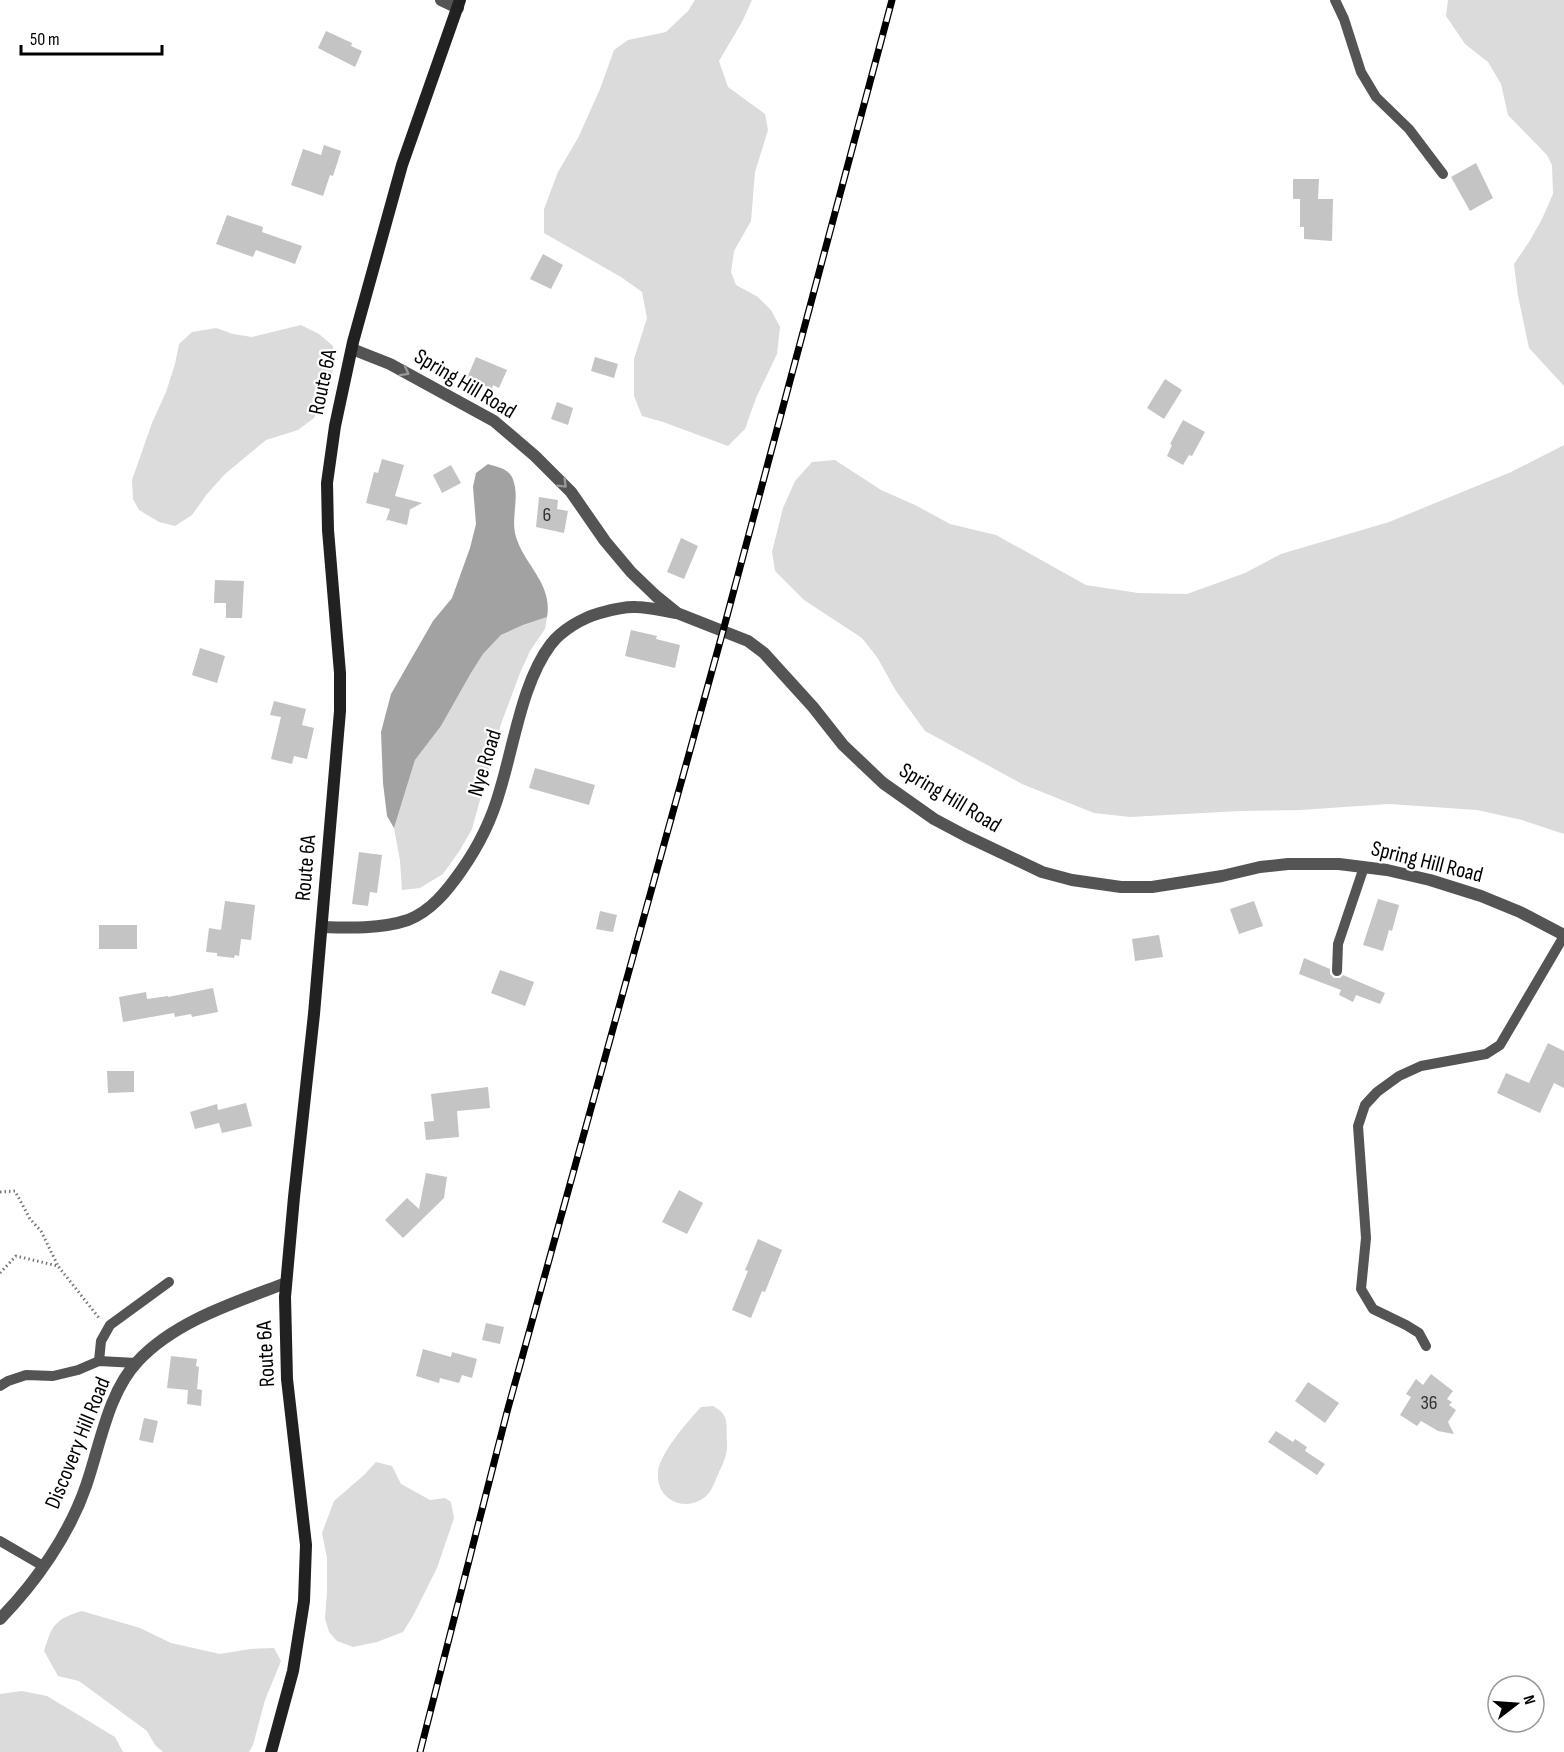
<svg xmlns="http://www.w3.org/2000/svg" width="1564" height="1752" font-family="'Sofia Sans Condensed',sans-serif">
  <style>
    .green { fill: #dbdbdb }
    .water { fill: #a2a2a2 }
    .building { fill: #c4c4c4 }
    .lines { fill: none; stroke-linecap: round; stroke-linejoin: round }
    .path { stroke: #767676; stroke-width: 3; stroke-dasharray: 1.5 3; stroke-linecap: butt }
    .service { stroke: #545454; stroke-width: 10 }
    .minor { stroke: #545454; stroke-width: 12 }
    .secondary { stroke: #212121; stroke-width: 12 }
    .rail-casing { stroke: #000; stroke-width: 7 }
    .rail { stroke: #fff; stroke-width: 4.5; stroke-dasharray: 14; stroke-linecap: butt }
    .oneway { stroke: #989898 }
    .labels { text-anchor: middle; dominant-baseline: central; stroke-width: 4.5; stroke-linejoin: round; paint-order: stroke }
    .number-label { font-size: 20px; fill: #313131 }
    .street-label { font-size: 22px; fill: #000; stroke: #fff }
  </style>
  <rect width="100%" height="100%" fill="#fff"/>
  <g class="green">
    <polygon points="695,0 752,0 742,22 719,61 728,87 765,114 768,130 755,172 751,221 734,251 731,272 736,285 758,297 771,310 780,327 777,354 756,398 745,429 728,446 663,422 642,416 634,396 634,359 647,318 642,292 621,277 544,233 544,209 558,172 578,138 600,89 614,50 628,40 666,32 688,11"/>
    <polygon points="1448,0 1564,0 1564,386 1529,348 1518,296 1514,264 1529,242 1542,219 1553,194 1552,165 1547,155 1508,115 1501,84 1488,62 1465,44 1446,16"/>
    <polygon points="301,325 319,334 333,346 333,370 326,395 314,418 298,430 266,440 225,474 207,494 192,515 175,526 159,522 139,510 133,499 132,480 152,423 166,392 175,364 179,344 192,332 216,328 233,334 252,337"/>
    <polygon points="1564,445 1564,834 1522,820 1477,810 1389,804 1300,810 1240,811 1130,817 1094,813 1022,784 925,731 896,691 877,657 862,638 804,600 775,571 772,552 783,508 795,481 812,462 835,460 881,490 915,505 950,524 996,535 1086,585 1138,593 1187,594 1245,573 1281,554 1389,522 1511,472"/>
    <polygon points="547,617 545,629 530,651 520,673 501,724 472,829 460,850 443,874 420,888 402,890 400,861 394,828 415,760 441,726 471,673 483,654 501,635 523,625"/>
    <path d="M 713,1406 C 730,1415 726,1424 727,1441 C 728,1453 724,1462 719,1472 C 716,1479 713,1487 709,1493 C 690,1515 655,1502 658,1472 C 660,1453 688,1421 701,1407 Z"/>
    <polygon points="376,1462 392,1466 401,1484 430,1500 445,1498 451,1502 454,1518 437,1568 414,1614 403,1632 377,1642 353,1647 337,1641 329,1632 325,1618 327,1592 327,1558 322,1533 334,1501 364,1475"/>
    <path d="M 82,1611 L 140,1628 L 171,1643 L 220,1654 L 250,1649 L 274,1648 L 281,1661 L 265,1700 L 253,1745 L 249,1752 L 163,1752 L 155,1745 L 147,1731 L 79,1681 L 58,1676 L 44,1651 C 52,1625 55,1619 82,1611 Z"/>
    <polygon points="22,1691 47,1696 115,1737 123,1752 0,1752 0,1694"/>
  </g>
  <path class="water" d="M 488,464 C 497,467 507,468 512,477 C 521,497 510,517 516,537 C 525,566 553,584 547,617 L 523,625 L 501,635 L 483,654 L 471,673 L 441,726 L 415,760 L 394,828 L 387,816 L 383,783 L 381,732 L 391,694 L 433,621 L 452,598 L 470,548 L 476,524 L 473,487 L 476,473 Z"/>
  <g class="building">
    <polygon points="326,31 352,43 351,46 362,51 355,67 318,48"/>
    <polygon points="324,145 341,151 333,176 330,175 323,196 291,185 303,149 321,155"/>
    <polygon points="1476,163 1493,198 1470,211 1451,177"/>
    <polygon points="1293,179 1319,179 1318,199 1333,199 1332,241 1304,239 1304,227 1300,227 1300,199 1293,199"/>
    <polygon points="227,215 263,227 262,232 302,246 295,264 256,250 253,257 216,244"/>
    <polygon points="543,254 563,265 551,289 530,279"/>
    <polygon points="476,357 507,370 499,388 493,385 492,389 467,378"/>
    <polygon points="595,357 618,364 614,378 591,371"/>
    <polygon points="1165,379 1182,390 1164,419 1147,408"/>
    <polygon points="557,402 573,408 568,425 551,419"/>
    <polygon points="1183,420 1205,432 1192,456 1189,455 1183,465 1167,456 1172,445 1170,444"/>
    <polygon points="382,459 404,465 395,496 422,503 409,510 410,510 407,525 388,520 386,521 390,509 366,503 374,472 378,473"/>
    <polygon points="451,465 461,483 442,493 433,475"/>
    <polygon points="539,497 558,500 557,509 568,511 564,533 536,527"/>
    <polygon points="681,538 698,546 684,579 667,572"/>
    <polygon points="215,580 244,581 242,618 226,618 226,603 214,603"/>
    <polygon points="631,630 657,636 656,639 680,645 675,668 625,656"/>
    <polygon points="200,648 225,656 217,683 192,675"/>
    <polygon points="274,701 306,709 302,725 314,728 307,759 294,756 292,764 271,759 281,717 270,715"/>
    <polygon points="535,768 595,785 589,805 529,788"/>
    <polygon points="359,852 382,855 377,893 370,892 368,906 352,904"/>
    <polygon points="1378,899 1399,905 1392,931 1389,930 1383,951 1363,945"/>
    <polygon points="225,901 255,905 251,940 241,939 239,956 235,955 234,958 217,956 217,953 206,952 209,928 221,930"/>
    <polygon points="1254,901 1263,926 1239,934 1230,909"/>
    <polygon points="600,911 617,915 613,932 596,929"/>
    <rect x="99" y="925" width="38" height="24"/>
    <polygon points="1159,935 1163,957 1135,961 1132,939"/>
    <polygon points="1304,958 1330,969 1330,974 1334,978 1340,978 1343,975 1385,993 1380,1004 1356,995 1353,1002 1339,995 1341,990 1299,974"/>
    <polygon points="500,970 534,982 525,1006 491,993"/>
    <polygon points="213,988 218,1012 192,1017 191,1014 175,1017 174,1013 123,1022 119,997 146,992 147,999 168,996 168,997"/>
    <polygon points="1548,1043 1564,1051 1564,1088 1554,1083 1540,1113 1497,1093 1506,1073 1529,1083"/>
    <polygon points="107,1071 134,1071 134,1092 108,1093"/>
    <polygon points="488,1087 490,1108 457,1111 459,1137 426,1140 424,1122 434,1121 431,1094"/>
    <polygon points="246,1103 252,1126 222,1133 219,1123 195,1129 190,1112 217,1104 218,1110"/>
    <polygon points="426,1173 447,1177 444,1198 403,1238 385,1220 407,1198 419,1209"/>
    <polygon points="679,1190 703,1203 687,1234 662,1222"/>
    <polygon points="758,1239 782,1250 765,1292 762,1291 751,1318 732,1310 748,1271 745,1270"/>
    <polygon points="486,1323 504,1327 500,1344 482,1340"/>
    <polygon points="423,1349 451,1357 452,1352 477,1359 472,1378 462,1375 459,1383 440,1378 439,1383 416,1376"/>
    <polygon points="171,1356 197,1359 196,1366 199,1367 197,1389 202,1390 201,1406 187,1404 188,1390 167,1388"/>
    <polygon points="1431,1374 1453,1391 1447,1399 1452,1402 1449,1405 1456,1410 1448,1422 1454,1434 1438,1431 1421,1421 1417,1426 1400,1415 1411,1397 1406,1394 1416,1379 1423,1385"/>
    <polygon points="1308,1382 1339,1403 1325,1423 1295,1401"/>
    <polygon points="144,1418 158,1421 153,1443 139,1440"/>
    <polygon points="1276,1431 1293,1442 1295,1439 1307,1447 1305,1451 1325,1464 1317,1475 1268,1442"/>
  </g>
  <g class="lines">
    <g class="path">
      <polyline points="0,1192 15,1191 30,1219 41,1231 58,1266"/>
      <polyline points="0,1273 16,1256 58,1266 99,1318"/>
    </g>
    <g class="service">
      <polyline points="1335,0 1344,19 1361,72 1376,97 1409,129 1443,174"/>
      <polyline points="1337,971 1338,944 1364,867"/>
      <polyline points="1426,1346 1419,1333 1406,1325 1373,1309 1361,1289 1366,1238 1358,1126 1365,1105 1377,1092 1399,1076 1421,1066 1486,1054 1500,1045 1564,936"/>
      <polyline points="99,1361 101,1341 110,1325 169,1282"/>
      <polyline points="0,1386 8,1381 26,1375 53,1376 78,1370 99,1361 136,1363"/>
      <polyline points="0,1541 43,1566"/>
    </g>
    <g class="minor">
      <polyline points="441,0 458,8"/>
      <polyline points="352,349 390,364 494,421 535,456 571,492 605,541 631,572 656,596 677,613 748,641 764,653 813,707 843,745 883,783 934,819 966,836 1042,872 1072,880 1121,887 1152,887 1222,876 1260,867 1288,864 1339,864 1387,870 1430,880 1481,896 1520,912 1564,935"/>
      <path d="M 322,927 C 349,928 381,929 408,920 C 431,911 447,891 461,871 C 478,847 492,819 500,790 C 514,745 522,682 551,644 C 562,630 582,618 600,613 C 611,610 624,606 636,607 C 649,607 663,611 676,613"/>
      <path d="M 0,1619 C 36,1582 69,1535 86,1486 C 100,1446 108,1392 138,1361 C 175,1321 236,1302 286,1283"/>
    </g>
    <polyline class="secondary" points="271,1752 293,1671 304,1601 306,1545 287,1379 285,1297 294,1197 314,1014 340,711 340,673 328,530 327,483 335,426 353,342 402,165 460,0"/>
    <g class="rail-casing">
      <polyline id="rail" points="420,1752 507,1412 723,631 892,0"/>
    </g>
    <use href="#rail" class="rail"/>
  </g>
  <defs><path id="oneway-chevron" d="M-2-3.5L2.5 0L-2 3.5" fill="none" stroke-width="1.6" stroke-linecap="round" stroke-linejoin="round" transform="scale(1.5)"/></defs>
  <g class="oneway">
    <use href="#oneway-chevron" transform="translate(405 372) rotate(29)"/>
    <use href="#oneway-chevron" transform="translate(563 484) rotate(45)"/>
  </g>
  <g class="labels">
    <g class="number-label">
      <text x="547" y="515">6</text>
      <text x="1429" y="1403">36</text>
    </g>
    <g class="street-label">
      <text transform="translate(323 382) rotate(-78)">Route 6A</text>
      <text transform="translate(465 384) rotate(31)">Spring Hill Road</text>
      <text transform="translate(485 763) rotate(-73)">Nye Road</text>
      <text transform="translate(950 798) rotate(31)">Spring Hill Road</text>
      <text transform="translate(1427 862) rotate(14)">Spring Hill Road</text>
      <text transform="translate(306 868) rotate(-85)">Route 6A</text>
      <text transform="translate(266 1354) rotate(-93)">Route 6A</text>
      <text transform="translate(78 1443) rotate(-68)">Discovery Hill Road</text>
    </g>
  </g>
  <g transform="translate(1516 1704) rotate(73)"><circle r="28" fill="#ffffff" stroke="#999999" stroke-width="1.5"/>
  <path d="M0-4.5L10 22L0 15L-10 22Z" fill="#000000"/>
  <text y="-9" font-size="16" font-weight="bold" text-anchor="middle" fill="#000000">N</text>
  </g>
  <path d="M21 45v9h141v-9" fill="none" stroke="#000000" stroke-width="3"/>
  <text x="30" y="45" font-size="18" fill="#000000" stroke="#ffffff" stroke-width="4.5" paint-order="stroke">50 m</text>
</svg>
